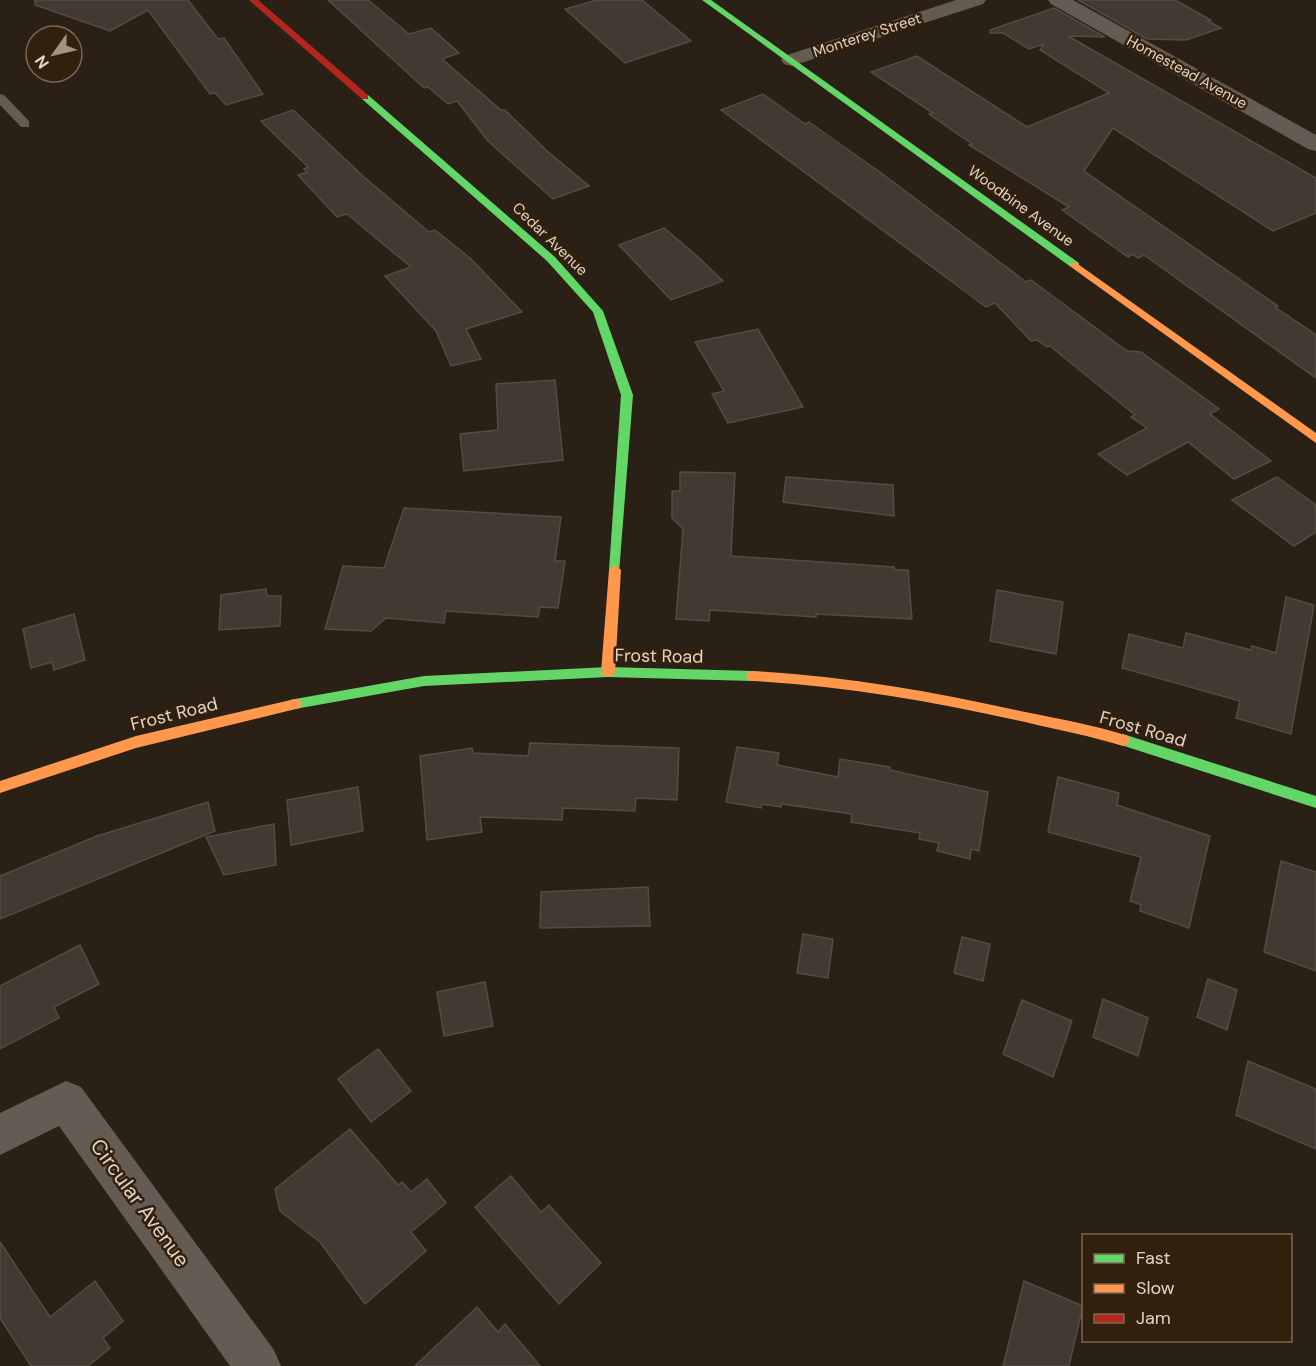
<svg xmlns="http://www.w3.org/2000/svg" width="1316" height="1366" font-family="'DM Sans',sans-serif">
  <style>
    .building { fill: #423a31; stroke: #544b42; stroke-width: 1.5 }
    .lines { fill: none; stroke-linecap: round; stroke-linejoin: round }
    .lane { fill: #645c53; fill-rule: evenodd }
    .street { fill: #645c53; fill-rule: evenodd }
    .fast { fill: #63d668; fill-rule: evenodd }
    .slow { fill: #ff974d; fill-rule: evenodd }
    .jam { fill: #b3261e; fill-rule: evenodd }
    .labels { text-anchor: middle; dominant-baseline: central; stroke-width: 5; stroke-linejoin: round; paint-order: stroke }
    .far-street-label { font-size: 15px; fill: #e0d3c7; stroke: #33200c }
    .street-label { font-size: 18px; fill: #e0d3c7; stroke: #33200c }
    .near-street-label { font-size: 21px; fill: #e0d3c7; stroke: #33200c }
  </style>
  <rect width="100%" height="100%" fill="#2a2015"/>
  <g class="building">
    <polygon points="35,0 188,0 218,39 224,38 263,94 226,105 215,93 210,94 148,10 110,31 35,5"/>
    <polygon points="328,0 368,0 409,34 431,28 459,53 442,59 501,110 505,110 546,150 589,186 553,199 488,141 457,101 448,104 428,87 424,88"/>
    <polygon points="597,0 642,0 691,41 625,63 565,9"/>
    <polygon points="1078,0 1175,0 1211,20 1208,21 1221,28 1186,40 1147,39"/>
    <polygon points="1054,8 1105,37 1068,36 1316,178 1316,213 1273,231 1113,128 1084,171 1278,306 1275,307 1316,335 1316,378 1144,255 1138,258 1133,254 1128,257 1062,210 1069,207 969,145 972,144 929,114 933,113 871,72 917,56 1027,127 1109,93 1040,50 1044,44 1029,49 1003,33 990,33 990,30"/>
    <polygon points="763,94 805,124 809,122 888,178 1026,282 1031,280 1127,351 1141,352 1219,409 1210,414 1271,461 1234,479 1188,442 1127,475 1098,454 1147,428 1131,417 1135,415 1050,346 1047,347 1037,340 1031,341 995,303 986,307 721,110"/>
    <polygon points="293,110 364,177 429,232 435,230 470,258 522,312 466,329 481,359 451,366 436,331 385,276 411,267 347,214 337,217 298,175 307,172 304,169 308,167 261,121"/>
    <polygon points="664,228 696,255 723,281 671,300 619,245"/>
    <polygon points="758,329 803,407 728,423 712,394 724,391 695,342"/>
    <polygon points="555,380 563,460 464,471 460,434 498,430 496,384"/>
    <polygon points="680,472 735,473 731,556 894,567 895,570 908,570 912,619 816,614 816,617 710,610 709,621 676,619 683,529 672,518 672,491 680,491"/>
    <polygon points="786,477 893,485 894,516 783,502"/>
    <polygon points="1277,477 1316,505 1316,532 1294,546 1232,500"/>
    <polygon points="404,508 561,517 555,561 565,561 558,608 540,607 538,617 446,611 444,623 386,618 371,631 325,629 343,566 384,568"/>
    <polygon points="266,589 267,596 281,596 280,626 219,630 221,595"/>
    <polygon points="997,590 1063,602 1056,654 990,641"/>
    <polygon points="1286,597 1314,605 1291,734 1236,718 1240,701 1122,668 1129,634 1183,648 1186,633 1251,650 1252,646 1276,653"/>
    <polygon points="74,614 85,660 54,670 52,662 31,668 23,629"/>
    <polygon points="530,743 679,748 677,800 636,798 635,811 563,808 562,820 480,817 482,832 427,840 420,756 472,748 473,753 528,756"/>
    <polygon points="737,747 779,753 777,765 838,777 840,759 890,767 890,770 988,792 979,851 971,849 970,859 937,851 939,843 919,839 920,833 851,822 852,814 782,804 781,807 762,804 761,808 726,802"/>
    <polygon points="1058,777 1119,793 1117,805 1210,836 1189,928 1140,911 1141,905 1130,901 1141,857 1048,832"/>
    <polygon points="358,787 363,831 291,845 287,800"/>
    <polygon points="208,802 215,831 0,919 0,876 97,836"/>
    <polygon points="274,824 276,865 224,875 206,837"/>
    <polygon points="1281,861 1316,872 1316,971 1264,952"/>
    <polygon points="648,887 650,926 540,928 541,892"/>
    <polygon points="803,934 833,939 828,978 797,973"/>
    <polygon points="962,937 990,944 983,981 954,973"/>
    <polygon points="80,945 99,984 54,1007 59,1018 0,1049 0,986"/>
    <polygon points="1208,979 1237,990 1227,1030 1197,1017"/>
    <polygon points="485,982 493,1026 444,1036 437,992"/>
    <polygon points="1103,999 1148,1018 1138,1056 1093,1037"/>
    <polygon points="1022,1000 1072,1021 1053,1077 1003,1054"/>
    <polygon points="378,1049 411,1091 371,1122 338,1079"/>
    <polygon points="1248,1061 1316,1089 1316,1149 1236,1115"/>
    <polygon points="350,1129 398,1185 402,1182 411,1192 427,1179 446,1203 411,1232 426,1251 365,1304 320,1242 280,1211 275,1189"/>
    <polygon points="511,1176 541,1212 549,1205 601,1263 559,1304 475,1207"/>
    <polygon points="0,1242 50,1317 95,1281 123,1321 103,1338 110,1348 88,1366 31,1366 0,1318"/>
    <polygon points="1024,1281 1083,1306 1069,1366 1003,1366"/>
    <polygon points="477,1307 498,1332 505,1324 540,1366 415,1366"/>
  </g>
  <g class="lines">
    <polygon class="lane" points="0,94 4,95 29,121 29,127 21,127 0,105"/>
    <g class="street">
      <polygon points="956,0 986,0 983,4 798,64 791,66 784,64 781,60 784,56"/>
      <polygon points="1048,0 1073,0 1316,135 1316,151 1308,149 1051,4"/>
      <polygon points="66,1081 81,1087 274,1350 281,1366 230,1366 59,1126 0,1155 0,1113"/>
    </g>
    <g class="fast">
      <polygon points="702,0 711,0 1079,263 1079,267 1071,267"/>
      <polygon points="362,95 368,95 555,257 603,311 633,395 619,573 611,573 609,570 621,395 593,312 547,261 362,99"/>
      <polygon points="608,667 753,671 758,672 760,676 758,680 753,681 608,677 424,686 295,709 290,708 288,704 290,700 295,699 424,676"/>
      <polygon points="1123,734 1316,796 1316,808 1118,744 1116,740 1118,736"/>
    </g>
    <g class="slow">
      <polygon points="1075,262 1316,433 1316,443 1071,267 1070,265"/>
      <polygon points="615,565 621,570 615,672 613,676 603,676 601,672 609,570"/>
      <path d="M 753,671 C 845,676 935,692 1025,712 C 1060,719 1094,725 1128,736 L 1130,740 L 1128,744 L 1123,746 C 1091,736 1058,730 1025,722 C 935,702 845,686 753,681 L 748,680 L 746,676 L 748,672 Z"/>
      <polygon points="295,699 300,700 302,704 300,708 136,748 0,793 0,781 136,736"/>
    </g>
    <polygon class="jam" points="249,0 258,0 368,95 368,99 362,99"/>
  </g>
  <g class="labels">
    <g class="far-street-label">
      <text transform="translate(867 35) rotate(-18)">Monterey Street</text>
      <text transform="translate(1187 72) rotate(29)">Homestead Avenue</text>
      <text transform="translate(1021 206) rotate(36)">Woodbine Avenue</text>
      <text transform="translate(550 239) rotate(44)">Cedar Avenue</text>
    </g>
    <g class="street-label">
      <text transform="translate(659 656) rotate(1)">Frost Road</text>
      <text transform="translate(174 714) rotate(-14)">Frost Road</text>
      <text transform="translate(1143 729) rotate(16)">Frost Road</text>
    </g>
    <g class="near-street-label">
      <text transform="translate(140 1203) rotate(54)">Circular Avenue</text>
    </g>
  </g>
  <rect x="1082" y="1234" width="210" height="108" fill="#33200c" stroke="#786857" stroke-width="1.5"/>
  <rect x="1094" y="1254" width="30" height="9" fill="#63d668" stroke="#786857" stroke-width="1.5"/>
  <text x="1136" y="1264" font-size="18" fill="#e0d3c7">Fast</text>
  <rect x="1094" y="1284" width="30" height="9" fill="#ff974d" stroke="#786857" stroke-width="1.5"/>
  <text x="1136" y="1294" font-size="18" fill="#e0d3c7">Slow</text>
  <rect x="1094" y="1314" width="30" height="9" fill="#b3261e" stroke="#786857" stroke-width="1.5"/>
  <text x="1136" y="1324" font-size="18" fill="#e0d3c7">Jam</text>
  <g transform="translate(54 54) rotate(236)"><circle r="28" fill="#33200c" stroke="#786857" stroke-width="1.5"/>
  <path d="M0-4.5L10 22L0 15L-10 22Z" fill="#a09489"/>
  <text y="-9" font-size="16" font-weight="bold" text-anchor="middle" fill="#e0d3c7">N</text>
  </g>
</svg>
